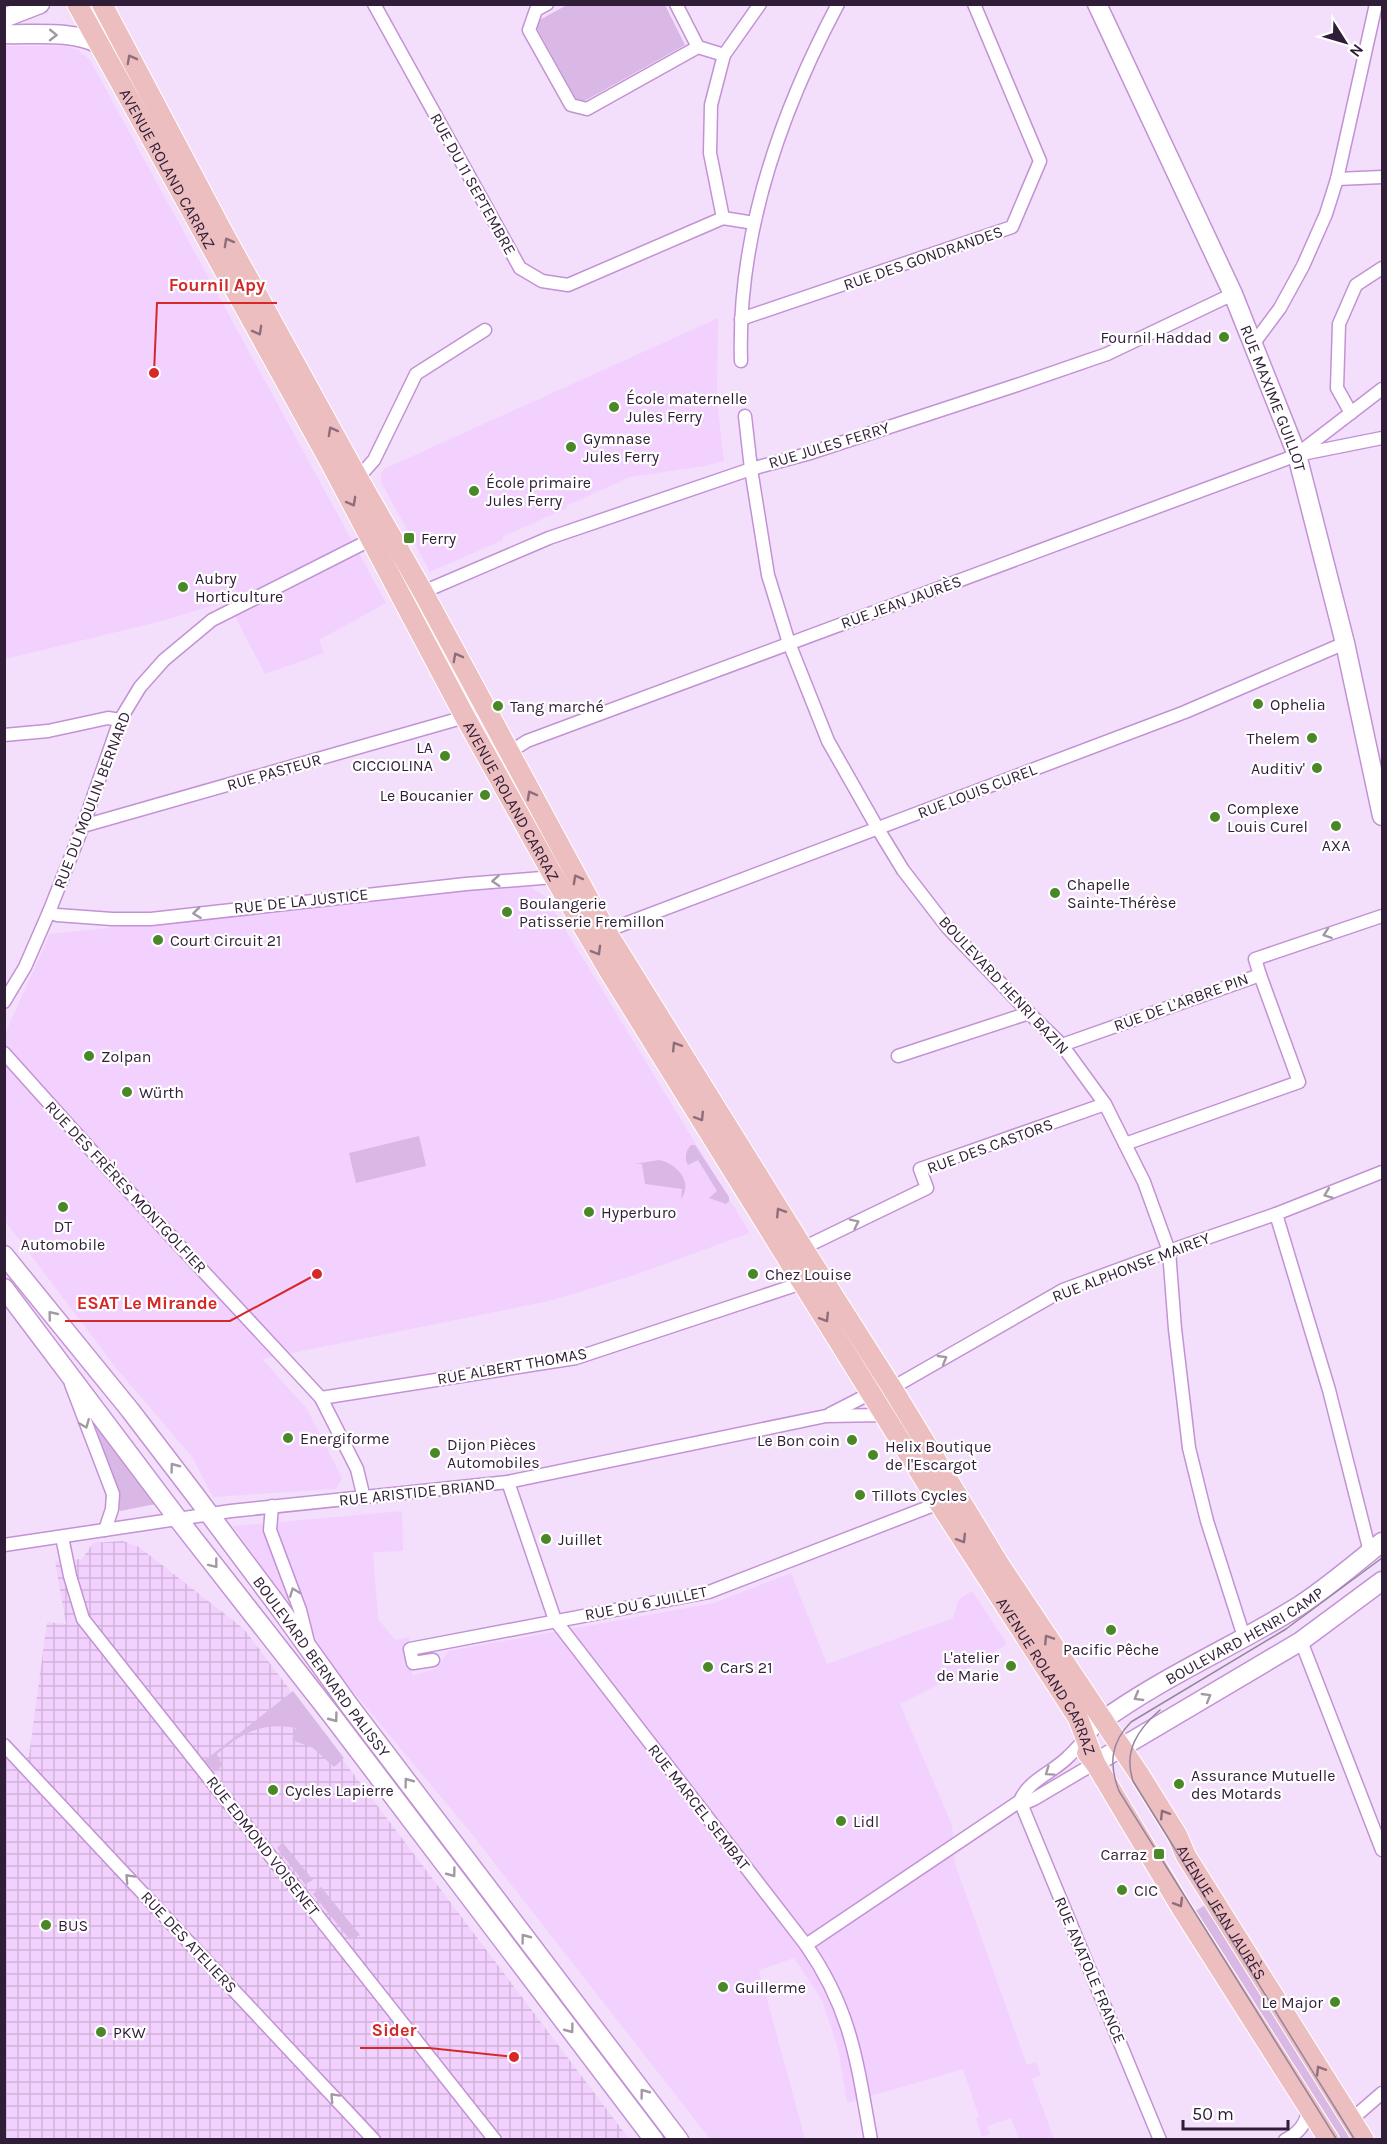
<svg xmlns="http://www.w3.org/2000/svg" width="1387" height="2144" font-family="Karla,sans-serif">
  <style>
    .built { fill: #f2d1fe }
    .industrial { fill: url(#industrial-grid) }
    .green { fill: #d9b8e6 }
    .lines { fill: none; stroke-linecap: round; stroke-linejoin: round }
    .street-casing { stroke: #c392d5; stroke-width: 15 }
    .secondary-casing { stroke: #c392d5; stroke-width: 21 }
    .primary-casing { stroke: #fff; stroke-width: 22 }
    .street { stroke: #fff; stroke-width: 12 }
    .secondary { stroke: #fff; stroke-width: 18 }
    .primary { stroke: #ecbec0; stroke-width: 20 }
    .tram { stroke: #97849f; stroke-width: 1.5 }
    .oneway { stroke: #a299a5 }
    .oneway2 { stroke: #8e6e7c }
    .poi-dot { fill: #498727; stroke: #fff; stroke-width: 2 }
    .labels { text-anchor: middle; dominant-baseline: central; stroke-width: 4.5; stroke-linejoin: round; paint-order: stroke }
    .street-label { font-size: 16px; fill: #301d37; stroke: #fff }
    .poi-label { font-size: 16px; fill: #301d37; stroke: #fff; text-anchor: start }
    .leader { fill: none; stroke: #d62828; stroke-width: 2 }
    .callout-dot { fill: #d62828; stroke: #fff; stroke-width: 2 }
    .callout-label { font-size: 18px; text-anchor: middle; font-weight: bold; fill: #d62828; stroke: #fff; stroke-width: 4.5; stroke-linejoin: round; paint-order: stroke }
  </style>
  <defs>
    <pattern id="industrial-grid" width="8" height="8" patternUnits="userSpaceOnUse" patternTransform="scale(1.5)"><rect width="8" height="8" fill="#f2d1fe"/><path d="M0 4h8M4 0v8" fill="none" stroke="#d0b3da"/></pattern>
  </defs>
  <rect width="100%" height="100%" fill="#f3dffb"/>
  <g class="built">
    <polygon points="4,46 65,46 78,50 90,60 386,603 319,640 324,653 265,674 227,601 162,621 5,659"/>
    <polygon points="718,318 717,401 724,461 704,466 630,477 566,506 567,508 502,537 503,540 430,572 381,482 381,474 384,469"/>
    <polygon points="526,884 545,896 750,1233 629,1277 549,1301 262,1359 307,1409 342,1478 336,1489 213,1497 192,1457 116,1368 5,1221 5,1034 50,934"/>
    <polygon points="402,1511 403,1551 373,1552 378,1619 395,1640 409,1637 412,1676 437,1668 448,1651 714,1603 791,1573 827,1664 953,1618 959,1599 972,1591 1007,1644 963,1672 900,1704 952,1825 955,1864 1027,2065 1036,2062 1041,2075 1032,2079 1054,2139 1019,2139 1011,2118 987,2126 990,2134 982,2137 976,2118 979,2117 963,2069 847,2103 838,2048 822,2000 794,1958 759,1970 805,2139 710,2139 467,1828 339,1675 233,1526"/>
  </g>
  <polygon class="industrial" points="123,1541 139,1547 244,1629 629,2139 5,2139 4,1755 15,1767 29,1756 47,1622 66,1624 55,1561 82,1559 93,1543"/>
  <g class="green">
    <polygon points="567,5 665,5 685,45 579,104 534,23"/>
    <polygon points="419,1136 426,1166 356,1183 349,1153"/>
    <path d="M 691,1145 L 695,1145 L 729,1197 L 729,1201 L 726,1204 L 709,1198 L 717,1191 L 698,1160 L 688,1165 C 684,1158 686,1150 691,1145 Z"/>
    <path d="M 659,1160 C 676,1163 694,1182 681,1199 L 682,1189 L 645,1184 L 642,1164 L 635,1164 Z"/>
    <polygon points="94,1422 156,1504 120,1511 112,1474"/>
    <path d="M 293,1691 L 344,1758 L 334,1767 L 313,1748 L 292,1740 L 296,1728 C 262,1722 242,1733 217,1754 L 222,1765 L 216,1772 L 204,1761 Z"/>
    <polygon points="283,1843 313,1880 305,1884 277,1848"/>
    <polygon points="321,1887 360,1935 350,1940 313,1894"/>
    <polygon points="1210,1902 1358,2139 1334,2139 1192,1913"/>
  </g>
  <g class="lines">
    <g class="street-casing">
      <g id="street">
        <polyline points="374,4 520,268 542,281 568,285 723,218 754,223"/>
        <polyline points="547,4 536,10 529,30 571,105 587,109 698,47 676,4"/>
        <polyline points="698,47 724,55"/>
        <polyline points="1337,179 1382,177"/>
        <polyline points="723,218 710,153 711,105 724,55 760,4"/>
        <polyline points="741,319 1012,227 1040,161 974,4"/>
        <polyline points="1254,343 1280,308 1303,266 1326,214 1337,179 1376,4"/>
        <path d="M 741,361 C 737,237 780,113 838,4"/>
        <polyline points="1351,413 1337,388 1339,324 1356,285 1382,268"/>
        <polyline points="745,416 751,469 768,575 789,643 828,741 878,829 903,870 947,927 1029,1013 1062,1045 1105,1104 1144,1182 1169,1251 1175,1329 1189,1448 1207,1521 1244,1637"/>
        <polyline points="1300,452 1382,389"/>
        <polyline points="358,478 374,460 416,374 485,330"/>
        <polyline points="423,592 549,538 751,469 807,454 1014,386 1107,354 1233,294"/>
        <polyline points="4,735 48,731 108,718 120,720"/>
        <polyline points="508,753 527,741 1297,455 1382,438"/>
        <polyline points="83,826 465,717"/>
        <polyline points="49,912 57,915 112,919 151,919 466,884 554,877"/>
        <polyline points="606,931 1185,712 1345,643"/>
        <polyline points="4,1002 25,967 49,912 83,826 120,720 140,687 164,660 212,620 372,539"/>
        <polyline points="1062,1045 1260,975 1255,959 1382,916"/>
        <polyline points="4,1053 100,1160 321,1398 357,1469 364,1498"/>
        <polyline points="898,1056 1029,1013"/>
        <polyline points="1125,1144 1299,1082 1260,975"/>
        <polyline points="1276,1214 1329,1390 1370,1552"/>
        <polyline points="803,1248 927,1188 920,1169 1105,1104"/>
        <polyline points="71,1384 113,1494 112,1509 105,1530"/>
        <polyline points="892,1388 1063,1290 1169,1251 1276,1214 1382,1172"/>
        <polyline points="321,1398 576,1358 802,1283"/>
        <polyline points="830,1414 871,1393"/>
        <path d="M 508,1482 L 555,1620 L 806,1945 C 852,2011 857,2063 871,2140"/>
        <polyline points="272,1506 270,1530 300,1610 308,1642"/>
        <polyline points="62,1537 70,1576 83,1619 495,2140"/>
        <polyline points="4,1545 231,1511 508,1482 826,1416 885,1415"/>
        <polyline points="1301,1641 1382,1850"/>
        <polyline points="433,1660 413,1663 410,1649 709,1592 939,1503"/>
        <polyline points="4,1745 374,2140"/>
        <polyline points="1020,1801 1160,2140"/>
        <polyline points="1020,1801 1027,1802 1034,1799 1095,1763"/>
        <path d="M 806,1945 L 1020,1801 C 1028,1780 1054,1772 1069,1756 C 1081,1745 1090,1732 1102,1721"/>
        <polyline points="1352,2119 1382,2093"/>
        <path d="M 1285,2140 C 1299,2133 1308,2123 1308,2106"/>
      </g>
    </g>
    <g class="secondary-casing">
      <g id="secondary">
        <path id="s1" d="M 1097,4 L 1233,294 L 1297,455 L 1345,643 L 1382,816"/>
        <polyline points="4,18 40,4"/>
        <path d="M 4,34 C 36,35 71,30 99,44"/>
        <path id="s2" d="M 4,1255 L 130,1410 L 195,1495 L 278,1606 L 349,1705 L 679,2140"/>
        <polyline points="4,1288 178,1519 333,1717 654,2140"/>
        <path id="s3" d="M 1102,1721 C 1164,1676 1235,1646 1299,1606 C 1328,1587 1355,1564 1382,1542"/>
        <polyline points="1095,1763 1301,1641 1382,1581"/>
      </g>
    </g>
    <g class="primary-casing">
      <g id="primary">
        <path id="s4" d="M 77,4 L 329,460 L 465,717 L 554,877 L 609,971 L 939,1503 L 1078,1718 L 1095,1763"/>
        <path id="s5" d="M 102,4 L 221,229 L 358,478 L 423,592 L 606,931 L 803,1248 L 892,1388 L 999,1564 L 1139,1774 L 1177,1835 L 1186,1856 L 1364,2140"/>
        <polyline points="1087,1753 1095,1763 1182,1909 1329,2140"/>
      </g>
    </g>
    <use href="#street" class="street"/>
    <use href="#secondary" class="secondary"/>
    <use href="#primary" class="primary"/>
    <g class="tram">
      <path d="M 1160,1710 C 1138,1729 1123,1751 1133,1781 L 1355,2140"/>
      <path d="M 1337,2140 L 1119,1791 C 1109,1765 1110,1743 1131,1722 L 1286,1629 L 1382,1558"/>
    </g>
  </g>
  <defs><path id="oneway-chevron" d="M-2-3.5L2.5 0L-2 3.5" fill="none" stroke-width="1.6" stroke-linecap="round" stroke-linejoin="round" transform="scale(1.5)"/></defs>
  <g class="oneway">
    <use href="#oneway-chevron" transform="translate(53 35) rotate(1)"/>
    <use href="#oneway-chevron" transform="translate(496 881) rotate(176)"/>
    <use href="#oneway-chevron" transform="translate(197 913) rotate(173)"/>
    <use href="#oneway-chevron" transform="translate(1327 934) rotate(161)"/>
    <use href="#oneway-chevron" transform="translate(1328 1194) rotate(159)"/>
    <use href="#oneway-chevron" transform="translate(855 1223) rotate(-26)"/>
    <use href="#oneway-chevron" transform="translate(52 1315) rotate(-129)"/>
    <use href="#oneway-chevron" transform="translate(943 1359) rotate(-30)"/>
    <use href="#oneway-chevron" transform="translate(85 1424) rotate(68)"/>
    <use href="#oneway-chevron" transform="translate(174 1467) rotate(-127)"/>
    <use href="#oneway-chevron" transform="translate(214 1564) rotate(52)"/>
    <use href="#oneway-chevron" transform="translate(294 1592) rotate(-111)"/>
    <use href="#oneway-chevron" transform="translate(1138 1697) rotate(150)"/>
    <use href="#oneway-chevron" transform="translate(1207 1697) rotate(-30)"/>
    <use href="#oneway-chevron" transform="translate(334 1718) rotate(53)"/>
    <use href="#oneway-chevron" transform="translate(1049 1772) rotate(145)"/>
    <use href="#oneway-chevron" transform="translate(408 1782) rotate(-127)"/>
    <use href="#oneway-chevron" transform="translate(452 1873) rotate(53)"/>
    <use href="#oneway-chevron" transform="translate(129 1878) rotate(-133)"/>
    <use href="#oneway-chevron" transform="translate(525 1938) rotate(-127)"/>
    <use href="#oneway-chevron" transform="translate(570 2029) rotate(53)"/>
    <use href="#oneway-chevron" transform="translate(644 2093) rotate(-127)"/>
    <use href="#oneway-chevron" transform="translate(334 2097) rotate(-133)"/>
  </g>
  <g class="oneway2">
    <use href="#oneway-chevron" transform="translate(131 59) rotate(-118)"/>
    <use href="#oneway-chevron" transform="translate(228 242) rotate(-119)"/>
    <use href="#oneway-chevron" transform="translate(258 331) rotate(61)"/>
    <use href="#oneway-chevron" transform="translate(332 431) rotate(-119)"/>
    <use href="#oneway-chevron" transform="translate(352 502) rotate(61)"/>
    <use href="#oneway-chevron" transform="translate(457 657) rotate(-118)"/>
    <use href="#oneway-chevron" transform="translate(531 795) rotate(-119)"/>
    <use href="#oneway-chevron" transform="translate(577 879) rotate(-119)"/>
    <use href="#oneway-chevron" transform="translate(597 951) rotate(60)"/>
    <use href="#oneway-chevron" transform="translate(676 1046) rotate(-122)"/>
    <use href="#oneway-chevron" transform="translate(700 1117) rotate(58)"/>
    <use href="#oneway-chevron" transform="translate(780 1212) rotate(-122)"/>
    <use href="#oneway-chevron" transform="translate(825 1318) rotate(58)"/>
    <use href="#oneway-chevron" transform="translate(962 1539) rotate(58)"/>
    <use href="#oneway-chevron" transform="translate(1048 1639) rotate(-123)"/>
    <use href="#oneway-chevron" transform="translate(1164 1814) rotate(-122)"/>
    <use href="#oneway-chevron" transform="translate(1179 1903) rotate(59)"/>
    <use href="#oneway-chevron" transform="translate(1320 2070) rotate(-122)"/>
  </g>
  <g class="poi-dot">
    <circle cx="1224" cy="337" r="6"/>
    <circle cx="614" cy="407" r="6"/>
    <circle cx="571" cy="447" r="6"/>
    <circle cx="474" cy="491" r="6"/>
    <rect x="403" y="532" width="12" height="12" rx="3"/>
    <circle cx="183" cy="587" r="6"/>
    <circle cx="1258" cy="704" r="6"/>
    <circle cx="498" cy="706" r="6"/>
    <circle cx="1312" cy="738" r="6"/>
    <circle cx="445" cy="756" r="6"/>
    <circle cx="1317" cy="768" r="6"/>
    <circle cx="485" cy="795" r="6"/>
    <circle cx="1215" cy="817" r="6"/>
    <circle cx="1336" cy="826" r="6"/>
    <circle cx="1055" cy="893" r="6"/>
    <circle cx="507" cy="912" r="6"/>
    <circle cx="158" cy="940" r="6"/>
    <circle cx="89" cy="1056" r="6"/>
    <circle cx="127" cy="1092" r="6"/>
    <circle cx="63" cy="1207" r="6"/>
    <circle cx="589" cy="1212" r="6"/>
    <circle cx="753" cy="1274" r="6"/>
    <circle cx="288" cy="1438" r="6"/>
    <circle cx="852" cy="1440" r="6"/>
    <circle cx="435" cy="1453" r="6"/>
    <circle cx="873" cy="1455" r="6"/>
    <circle cx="860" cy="1495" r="6"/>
    <circle cx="546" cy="1539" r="6"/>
    <circle cx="1111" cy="1630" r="6"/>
    <circle cx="1011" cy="1666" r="6"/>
    <circle cx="708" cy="1667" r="6"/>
    <circle cx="1179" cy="1784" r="6"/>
    <circle cx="273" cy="1790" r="6"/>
    <circle cx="841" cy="1821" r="6"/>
    <rect x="1153" y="1848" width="12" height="12" rx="3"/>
    <circle cx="1122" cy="1890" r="6"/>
    <circle cx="46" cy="1925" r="6"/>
    <circle cx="723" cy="1987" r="6"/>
    <circle cx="1335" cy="2002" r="6"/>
    <circle cx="101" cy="2032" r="6"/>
  </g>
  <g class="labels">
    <g class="street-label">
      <text stroke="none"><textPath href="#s4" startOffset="188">AVENUE ROLAND CARRAZ</textPath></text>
      <text transform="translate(473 184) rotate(61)">RUE DU 11 SEPTEMBRE</text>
      <text transform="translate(923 258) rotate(-19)">RUE DES GONDRANDES</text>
      <text stroke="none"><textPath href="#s1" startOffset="432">RUE MAXIME GUILLOT</textPath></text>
      <text transform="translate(829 445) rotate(-17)">RUE JULES FERRY</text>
      <text transform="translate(901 602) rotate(-20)">RUE JEAN JAURÈS</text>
      <text transform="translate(274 772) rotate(-16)">RUE PASTEUR</text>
      <text transform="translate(977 791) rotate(-21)">RUE LOUIS CUREL</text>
      <text transform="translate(92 800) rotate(-69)">RUE DU MOULIN BERNARD</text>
      <text stroke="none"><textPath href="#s4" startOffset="908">AVENUE ROLAND CARRAZ</textPath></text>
      <text transform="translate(301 901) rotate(-6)">RUE DE LA JUSTICE</text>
      <text transform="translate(1004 985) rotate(47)">BOULEVARD HENRI BAZIN</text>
      <text transform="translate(1181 1002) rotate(-20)">RUE DE L'ARBRE PIN</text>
      <text transform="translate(990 1146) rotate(-20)">RUE DES CASTORS</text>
      <text transform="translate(126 1187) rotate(47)">RUE DES FRÈRES MONTGOLFIER</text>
      <text transform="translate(1131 1267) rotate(-21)">RUE ALPHONSE MAIREY</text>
      <text transform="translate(512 1366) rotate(-10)">RUE ALBERT THOMAS</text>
      <text transform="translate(417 1492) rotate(-6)">RUE ARISTIDE BRIAND</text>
      <text transform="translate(646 1603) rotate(-11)">RUE DU 6 JUILLET</text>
      <text stroke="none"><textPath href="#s3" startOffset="166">BOULEVARD HENRI CAMP</textPath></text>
      <text stroke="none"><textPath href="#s2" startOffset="520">BOULEVARD BERNARD PALISSY</textPath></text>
      <text stroke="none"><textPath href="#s4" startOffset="1934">AVENUE ROLAND CARRAZ</textPath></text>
      <text transform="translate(699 1807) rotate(52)">RUE MARCEL SEMBAT</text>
      <text transform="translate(263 1846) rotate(52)">RUE EDMOND VOISENET</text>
      <text stroke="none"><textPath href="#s5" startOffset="2214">AVENUE JEAN JAURÈS</textPath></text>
      <text transform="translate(189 1942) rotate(47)">RUE DES ATELIERS</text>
      <text transform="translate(1090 1970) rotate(67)">RUE ANATOLE FRANCE</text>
    </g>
    <g class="poi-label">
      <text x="1212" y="337" text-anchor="end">Fournil Haddad</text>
      <text x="626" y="398">École maternelle<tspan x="626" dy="18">Jules Ferry</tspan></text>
      <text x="583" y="438">Gymnase<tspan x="583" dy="18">Jules Ferry</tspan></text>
      <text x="486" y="482">École primaire<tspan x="486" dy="18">Jules Ferry</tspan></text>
      <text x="421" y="538">Ferry</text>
      <text x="195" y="578">Aubry<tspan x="195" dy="18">Horticulture</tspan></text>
      <text x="1270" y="704">Ophelia</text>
      <text x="510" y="706">Tang marché</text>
      <text x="1300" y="738" text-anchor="end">Thelem</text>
      <text x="433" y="747" text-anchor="end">LA<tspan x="433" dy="18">CICCIOLINA</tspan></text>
      <text x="1305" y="768" text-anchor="end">Auditiv'</text>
      <text x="473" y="795" text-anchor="end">Le Boucanier</text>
      <text x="1227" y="808">Complexe<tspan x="1227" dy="18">Louis Curel</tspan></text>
      <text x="1336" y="845" text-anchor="middle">AXA</text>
      <text x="1067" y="884">Chapelle<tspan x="1067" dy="18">Sainte-Thérèse</tspan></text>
      <text x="519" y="903">Boulangerie<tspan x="519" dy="18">Patisserie Fremillon</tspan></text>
      <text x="170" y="940">Court Circuit 21</text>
      <text x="101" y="1056">Zolpan</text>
      <text x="139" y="1092">Würth</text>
      <text x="601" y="1212">Hyperburo</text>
      <text x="63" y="1226" text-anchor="middle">DT<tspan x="63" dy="18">Automobile</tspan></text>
      <text x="765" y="1274">Chez Louise</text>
      <text x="300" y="1438">Energiforme</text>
      <text x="840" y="1440" text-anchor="end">Le Bon coin</text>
      <text x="447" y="1444">Dijon Pièces<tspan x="447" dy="18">Automobiles</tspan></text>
      <text x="885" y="1446">Helix Boutique<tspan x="885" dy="18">de l'Escargot</tspan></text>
      <text x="872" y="1495">Tillots Cycles</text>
      <text x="558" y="1539">Juillet</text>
      <text x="1111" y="1649" text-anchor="middle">Pacific Pêche</text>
      <text x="999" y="1657" text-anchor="end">L'atelier<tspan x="999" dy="18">de Marie</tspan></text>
      <text x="720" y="1667">CarS 21</text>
      <text x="1191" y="1775">Assurance Mutuelle<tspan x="1191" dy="18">des Motards</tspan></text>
      <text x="285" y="1790">Cycles Lapierre</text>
      <text x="853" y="1821">Lidl</text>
      <text x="1147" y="1854" text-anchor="end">Carraz</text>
      <text x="1134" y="1890">CIC</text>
      <text x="58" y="1925">BUS</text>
      <text x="735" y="1987">Guillerme</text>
      <text x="1323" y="2002" text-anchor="end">Le Major</text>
      <text x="113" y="2032">PKW</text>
    </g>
  </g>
  <path class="leader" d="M154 373L157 303H277M317 1274L230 1321H65M514 2057L429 2048H360"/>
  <g class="callout-dot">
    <circle cx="154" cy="373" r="6"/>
    <circle cx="317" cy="1274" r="6"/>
    <circle cx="514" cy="2057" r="6"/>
  </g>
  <g class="callout-label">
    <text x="217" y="291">Fournil Apy</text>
    <text x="147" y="1309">ESAT Le Mirande</text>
    <text x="394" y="2036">Sider</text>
  </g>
  <rect width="1387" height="2144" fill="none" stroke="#301d37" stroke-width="12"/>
  <g transform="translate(1345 42) rotate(127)" stroke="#ffffff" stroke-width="4.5" paint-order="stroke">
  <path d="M0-4.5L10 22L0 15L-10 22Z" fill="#301d37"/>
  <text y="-9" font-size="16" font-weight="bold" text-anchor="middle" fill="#301d37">N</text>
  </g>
  <path d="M1183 2120v9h105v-9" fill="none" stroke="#301d37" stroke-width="3"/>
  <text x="1192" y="2120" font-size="18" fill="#301d37" stroke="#ffffff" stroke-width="4.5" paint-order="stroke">50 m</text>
</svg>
